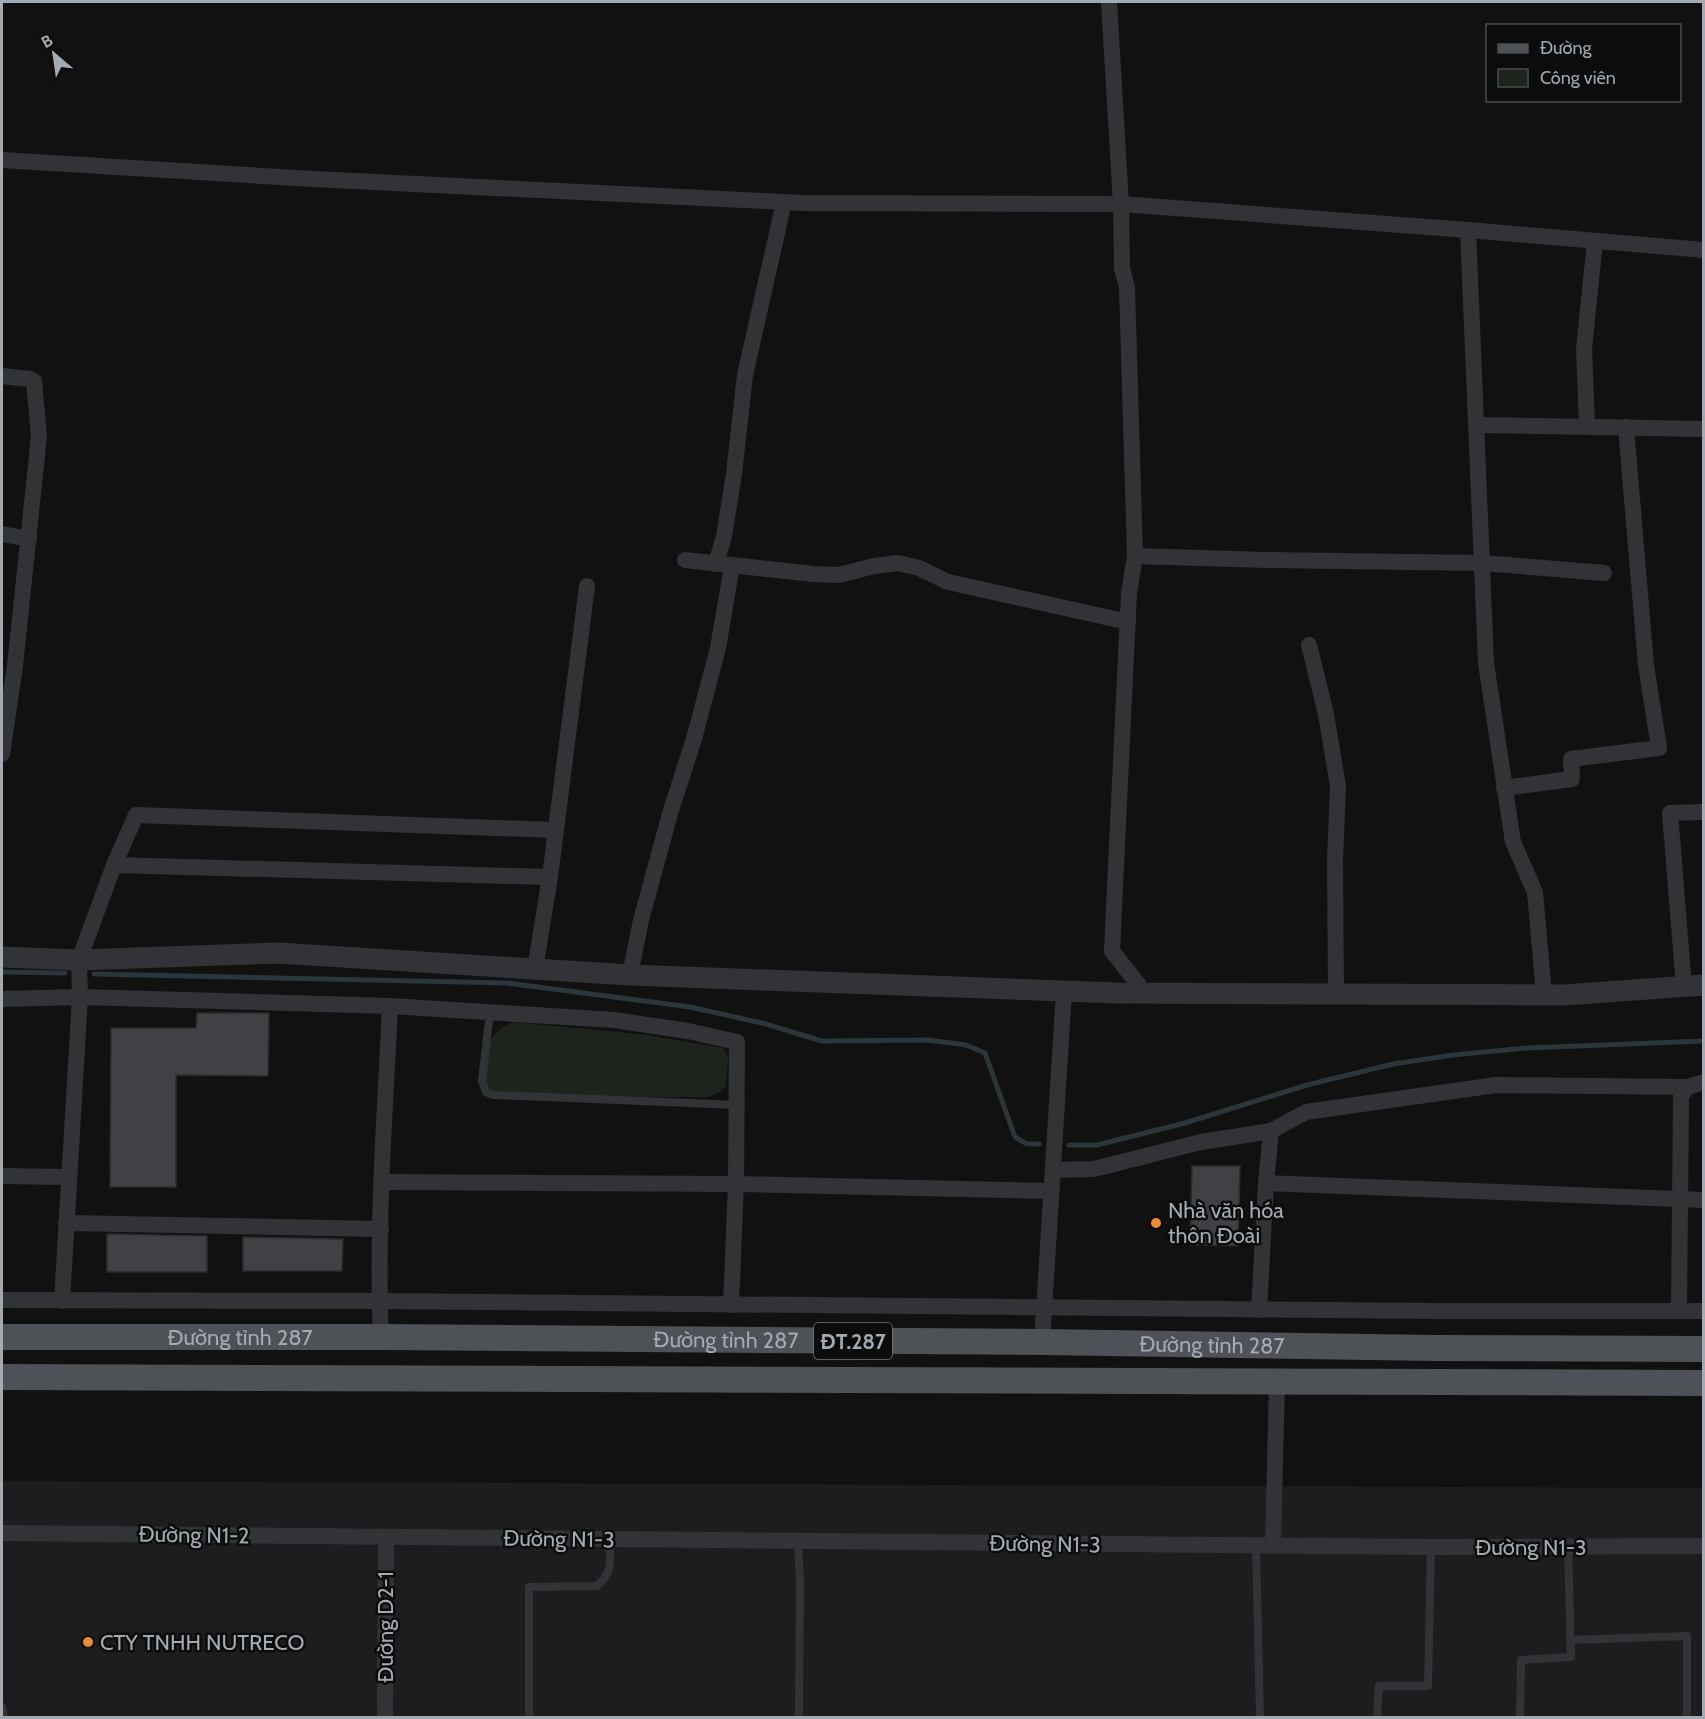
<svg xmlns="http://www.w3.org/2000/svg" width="1705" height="1719" font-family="Cabin,sans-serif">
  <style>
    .built { fill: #1d1d1f }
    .green { fill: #1d241d }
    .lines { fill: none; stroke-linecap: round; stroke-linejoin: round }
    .stream { stroke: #2b353a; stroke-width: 5 }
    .building { fill: #404145; stroke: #2b2b2e; stroke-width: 1.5 }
    .service { stroke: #323337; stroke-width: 8 }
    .minor { stroke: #323337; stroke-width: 16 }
    .tertiary { stroke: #323337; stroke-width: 21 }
    .primary { stroke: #4e5156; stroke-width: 26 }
    .poi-dot { fill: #ec8c2f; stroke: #0c0c0d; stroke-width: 2 }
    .labels { text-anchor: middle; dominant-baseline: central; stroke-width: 5; stroke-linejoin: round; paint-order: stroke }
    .shield { fill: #0c0c0d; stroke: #757b80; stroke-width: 1.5 }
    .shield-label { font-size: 21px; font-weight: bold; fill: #a2aab2 }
    .poi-label { font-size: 22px; fill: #a2aab2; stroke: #0c0c0d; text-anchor: start }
    .street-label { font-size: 22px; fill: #a2aab2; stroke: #0c0c0d }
  </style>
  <rect width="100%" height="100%" fill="#111112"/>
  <polygon class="built" points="2,1481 1703,1488 1703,1717 2,1718"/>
  <path class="green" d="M 515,1022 L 647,1035 L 723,1048 L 728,1057 L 726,1086 L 720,1092 L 708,1097 L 501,1097 L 485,1088 C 486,1058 481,1033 515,1022 Z"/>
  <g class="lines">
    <g class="stream">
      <polyline points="2,972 65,973"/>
      <polyline points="94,974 507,983 690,1007 762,1023 822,1041 928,1040 966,1045 985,1053 1015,1137 1027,1144 1039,1144"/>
      <polyline points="1069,1145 1097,1145 1185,1123 1307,1085 1393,1064 1453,1055 1526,1048 1704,1041"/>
    </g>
  </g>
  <g class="building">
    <polygon points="197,1013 269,1013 268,1076 176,1075 176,1187 110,1187 111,1028 196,1028"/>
    <polygon points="1192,1166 1240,1166 1238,1246 1190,1245"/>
    <polygon points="107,1234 207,1236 207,1272 107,1272"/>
    <polygon points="243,1237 343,1239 342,1271 243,1271"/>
  </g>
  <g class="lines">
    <g class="service">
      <polyline points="490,1012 482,1081 486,1092 493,1095 738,1105"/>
      <polyline points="798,1542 800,1583 799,1718"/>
      <polyline points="1256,1546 1260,1718"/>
      <polyline points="1570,1640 1687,1636 1687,1718"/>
      <polyline points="2,1707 4,1718"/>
      <path d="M 529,1718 L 529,1587 L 597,1586 C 614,1572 610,1559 609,1539"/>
      <polyline points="1377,1718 1379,1686 1428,1686 1431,1547"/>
      <polyline points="1520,1718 1521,1660 1571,1657 1568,1547"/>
    </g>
    <g class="minor">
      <polyline points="1109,2 1121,204 1122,268 1127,288 1135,556 1129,593 1112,951 1138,984 1140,993"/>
      <polyline points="2,160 313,179 804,203 1121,204 1468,230 1704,250"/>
      <polyline points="1468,230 1486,663 1513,842 1535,892 1544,995"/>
      <polyline points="2,376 30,379 34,381 39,436 15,666 2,754"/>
      <polyline points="1477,425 1704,429"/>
      <polyline points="1587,426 1584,349 1595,241"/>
      <polyline points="2,534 29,539"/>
      <polyline points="1135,556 1266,560 1483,563 1604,573"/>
      <polyline points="685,560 813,574 839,575 874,566 898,563 919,568 948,582 1128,622"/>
      <polyline points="716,564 724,536 734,474 745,375 784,202"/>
      <polyline points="1309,645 1326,714 1338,786 1335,861 1336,994"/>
      <polyline points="1504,788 1572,779 1571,759 1659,748 1646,665 1626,427"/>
      <polyline points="114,865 550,877"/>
      <polyline points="535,969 550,877 587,586"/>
      <polyline points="630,975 641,920 671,810 694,739 718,648 732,566"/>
      <polyline points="1684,987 1670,813 1704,812"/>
      <path d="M 2,999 L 80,997 L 390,1006 C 385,1116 376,1227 381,1337"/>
      <polyline points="390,1006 614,1020 688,1031 737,1042 736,1184 731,1305"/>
      <polyline points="1053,1170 1094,1169 1201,1142 1271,1131"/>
      <polyline points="2,1176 68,1177"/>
      <polyline points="382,1182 736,1184 1051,1191"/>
      <polyline points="1266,1183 1704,1200"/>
      <polyline points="66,1223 381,1229"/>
      <polyline points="2,1300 379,1301 1437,1311 1704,1311"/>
      <polyline points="62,1301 80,997 79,960 114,865 136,815 554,830"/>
      <polyline points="1259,1310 1266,1183 1271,1131 1306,1112 1496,1085 1687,1087"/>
      <polyline points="1679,1311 1681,1097 1687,1087 1704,1082"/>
      <polyline points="1042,1342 1064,991"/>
      <polyline points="2,1533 1431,1547 1704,1546"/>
      <polyline points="1273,1546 1277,1381"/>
      <polyline points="385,1718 386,1537"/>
    </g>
    <polyline class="tertiary" points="2,957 79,960 278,953 630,975 1118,993 1564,995 1704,985"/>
    <g class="primary">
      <path id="s1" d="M 2,1337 L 381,1337 L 1042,1342 L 1434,1348 L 1704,1349"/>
      <polyline points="2,1377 1704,1383"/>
    </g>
  </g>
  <g class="poi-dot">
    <circle cx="1156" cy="1223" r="6"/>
    <circle cx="88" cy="1642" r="6"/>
  </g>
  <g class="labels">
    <rect class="shield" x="814" y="1323" width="78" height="36" rx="4.5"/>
    <g class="shield-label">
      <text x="853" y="1341">ĐT.287</text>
    </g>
    <g class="poi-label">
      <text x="1168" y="1210">Nhà văn hóa<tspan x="1168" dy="25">thôn Đoài</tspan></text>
      <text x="100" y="1642">CTY TNHH NUTRECO</text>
    </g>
    <g class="street-label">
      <text stroke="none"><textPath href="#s1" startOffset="238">Đường tỉnh 287</textPath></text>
      <text stroke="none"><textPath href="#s1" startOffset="724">Đường tỉnh 287</textPath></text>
      <text stroke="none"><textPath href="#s1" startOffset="1210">Đường tỉnh 287</textPath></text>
      <text transform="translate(194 1535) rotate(1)">Đường N1-2</text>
      <text transform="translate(559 1539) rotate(1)">Đường N1-3</text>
      <text transform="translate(1045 1544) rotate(1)">Đường N1-3</text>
      <text x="1531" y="1547">Đường N1-3</text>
      <text transform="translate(385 1627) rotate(-90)">Đường D2-1</text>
    </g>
  </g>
  <rect width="1705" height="1719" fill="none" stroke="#a2aab2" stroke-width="6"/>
  <rect x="1486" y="24" width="195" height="78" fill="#0c0c0d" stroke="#484b4f" stroke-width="1.5"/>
  <rect x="1498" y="44" width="30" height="9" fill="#4e5156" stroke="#484b4f" stroke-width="1.5"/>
  <text x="1540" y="54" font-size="18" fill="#a2aab2">Đường</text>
  <rect x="1498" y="69" width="30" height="18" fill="#1d241d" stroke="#484b4f" stroke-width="1.5"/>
  <text x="1540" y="84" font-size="18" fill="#a2aab2">Công viên</text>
  <g transform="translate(54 54) rotate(331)" stroke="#0c0c0d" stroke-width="4.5" paint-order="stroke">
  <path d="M0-4.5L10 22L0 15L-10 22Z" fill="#a2aab2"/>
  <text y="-9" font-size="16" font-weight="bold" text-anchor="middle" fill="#a2aab2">B</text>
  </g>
</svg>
